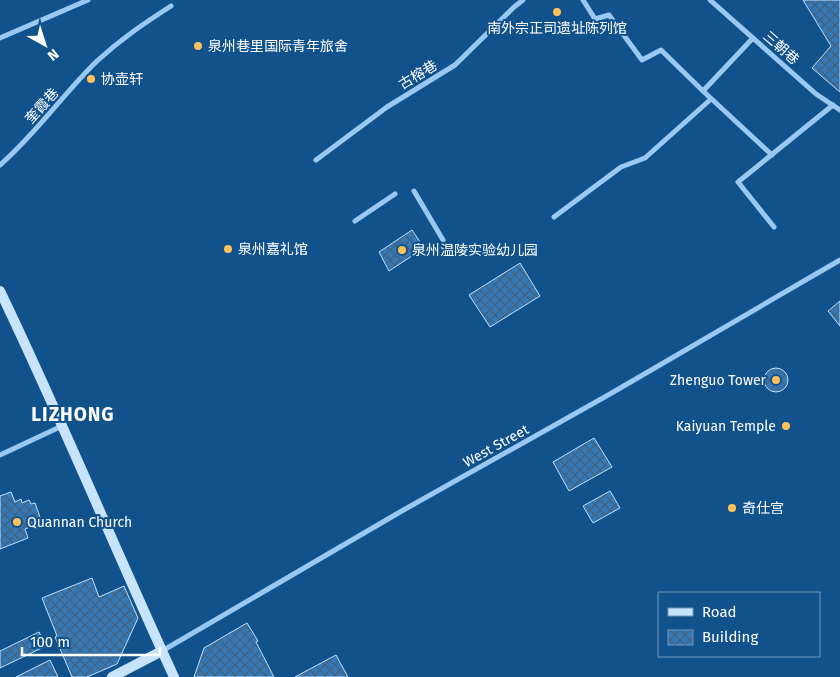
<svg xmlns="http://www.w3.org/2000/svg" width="840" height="677" font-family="'Fira Sans','Noto Sans SC',sans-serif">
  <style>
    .building { fill: url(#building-cross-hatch); stroke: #c0e1fd }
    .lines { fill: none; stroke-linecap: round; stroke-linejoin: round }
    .street { stroke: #99c9f2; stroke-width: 5 }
    .secondary { stroke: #c8e3fc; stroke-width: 10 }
    .poi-dot { fill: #ffc15a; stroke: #11528d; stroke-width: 2 }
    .labels { text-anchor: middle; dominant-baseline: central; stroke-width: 4; stroke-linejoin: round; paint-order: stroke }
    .poi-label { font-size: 14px; fill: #fff; stroke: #11528d; text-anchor: start }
    .street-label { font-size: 14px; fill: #fff; stroke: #11528d }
    .district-label { font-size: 19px; font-weight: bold; letter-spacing: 1px; fill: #fff; stroke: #11528d }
  </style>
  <defs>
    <pattern id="building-cross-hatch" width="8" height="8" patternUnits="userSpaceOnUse" patternTransform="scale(1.25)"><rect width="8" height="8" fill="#3479b5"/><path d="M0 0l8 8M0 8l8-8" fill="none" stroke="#406280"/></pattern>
  </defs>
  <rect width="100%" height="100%" fill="#11528d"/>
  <g class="building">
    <polygon points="803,0 840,0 840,92 812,68 831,46"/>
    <polygon points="412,230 424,248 389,271 379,252"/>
    <polygon points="520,263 540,296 490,327 469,295"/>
    <polygon points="840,301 840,326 828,311"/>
    <circle cx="776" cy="380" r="12"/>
    <polygon points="594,438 612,467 569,491 553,462"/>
    <polygon points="610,491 620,508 593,523 583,506"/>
    <polygon points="11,492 15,502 21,499 22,503 29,500 31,504 35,503 40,517 37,518 38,520 29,524 30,527 25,529 28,538 0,549 0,496"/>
    <polygon points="92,578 99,597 124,586 138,618 117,664 87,677 72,677 55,637 57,636 42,598"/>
    <polygon points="247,623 258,641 256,642 274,677 194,677 204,648"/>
    <polygon points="39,632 46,646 0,668 0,651"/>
    <polygon points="336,655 348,677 295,677"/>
    <polygon points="50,660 58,677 16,677"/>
  </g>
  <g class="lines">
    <g class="street">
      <polyline points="583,0 595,19 609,15 642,60 661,50 703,91"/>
      <polyline points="710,0 816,94 840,110"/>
      <polyline points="0,38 88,0"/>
      <polyline points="753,38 703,91 772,155"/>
      <polyline points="316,160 387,107 455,65 514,7 523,0"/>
      <path d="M 0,165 C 36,134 63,94 97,61 C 121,39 143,24 171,6"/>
      <polyline points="414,191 443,240"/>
      <polyline points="554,217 621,167 645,158 711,99"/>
      <polyline points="355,221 395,194"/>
      <polyline points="774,227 738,182 833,105"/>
      <polyline points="0,455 62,426"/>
      <polyline points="162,651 400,512 610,394 840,260"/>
    </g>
    <g class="secondary">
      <path d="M 0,291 C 61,418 115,549 174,677"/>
      <polyline points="112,677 162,651"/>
    </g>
  </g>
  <g class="poi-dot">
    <circle cx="557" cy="12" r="5"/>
    <circle cx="198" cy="46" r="5"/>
    <circle cx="91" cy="79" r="5"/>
    <circle cx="228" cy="249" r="5"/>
    <circle cx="402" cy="250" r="5"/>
    <circle cx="776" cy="380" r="5"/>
    <circle cx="786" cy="426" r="5"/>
    <circle cx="732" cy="508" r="5"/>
    <circle cx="17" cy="522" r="5"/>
  </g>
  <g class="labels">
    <g class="poi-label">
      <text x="557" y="28" text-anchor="middle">南外宗正司遗址陈列馆</text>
      <text x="208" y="46">泉州巷里国际青年旅舍</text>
      <text x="101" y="79">协壶轩</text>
      <text x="238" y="249">泉州嘉礼馆</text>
      <text x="412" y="250">泉州温陵实验幼儿园</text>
      <text x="766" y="380" text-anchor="end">Zhenguo Tower</text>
      <text x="776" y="426" text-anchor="end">Kaiyuan Temple</text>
      <text x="742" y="508">奇仕宫</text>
      <text x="27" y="522">Quannan Church</text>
    </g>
    <g class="street-label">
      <text transform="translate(781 48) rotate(41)">三朝巷</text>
      <text transform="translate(418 75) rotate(-31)">古榕巷</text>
      <text transform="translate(42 106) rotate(-48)">奎霞巷</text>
      <text transform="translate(496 446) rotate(-29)">West Street</text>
    </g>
    <g class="district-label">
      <text x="73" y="414">LIZHONG</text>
    </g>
  </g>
  <rect x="658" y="592" width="162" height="65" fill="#11528d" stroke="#7097bb"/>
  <rect x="668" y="608" width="25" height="8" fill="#c8e3fc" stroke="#7097bb"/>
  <text x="702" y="617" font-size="15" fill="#ffffff">Road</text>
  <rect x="668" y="630" width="25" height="15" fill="url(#building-cross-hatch)" stroke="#7097bb"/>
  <text x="702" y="642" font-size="15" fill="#ffffff">Building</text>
  <g transform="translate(45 45) rotate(141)" stroke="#11528d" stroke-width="4" paint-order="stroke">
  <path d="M0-4L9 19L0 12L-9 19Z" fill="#ffffff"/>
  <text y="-8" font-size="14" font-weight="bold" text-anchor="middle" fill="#ffffff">N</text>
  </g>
  <path d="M22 647v8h138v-8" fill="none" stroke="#ffffff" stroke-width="2.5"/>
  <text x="30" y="647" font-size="15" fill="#ffffff" stroke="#11528d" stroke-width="4" paint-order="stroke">100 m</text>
</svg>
